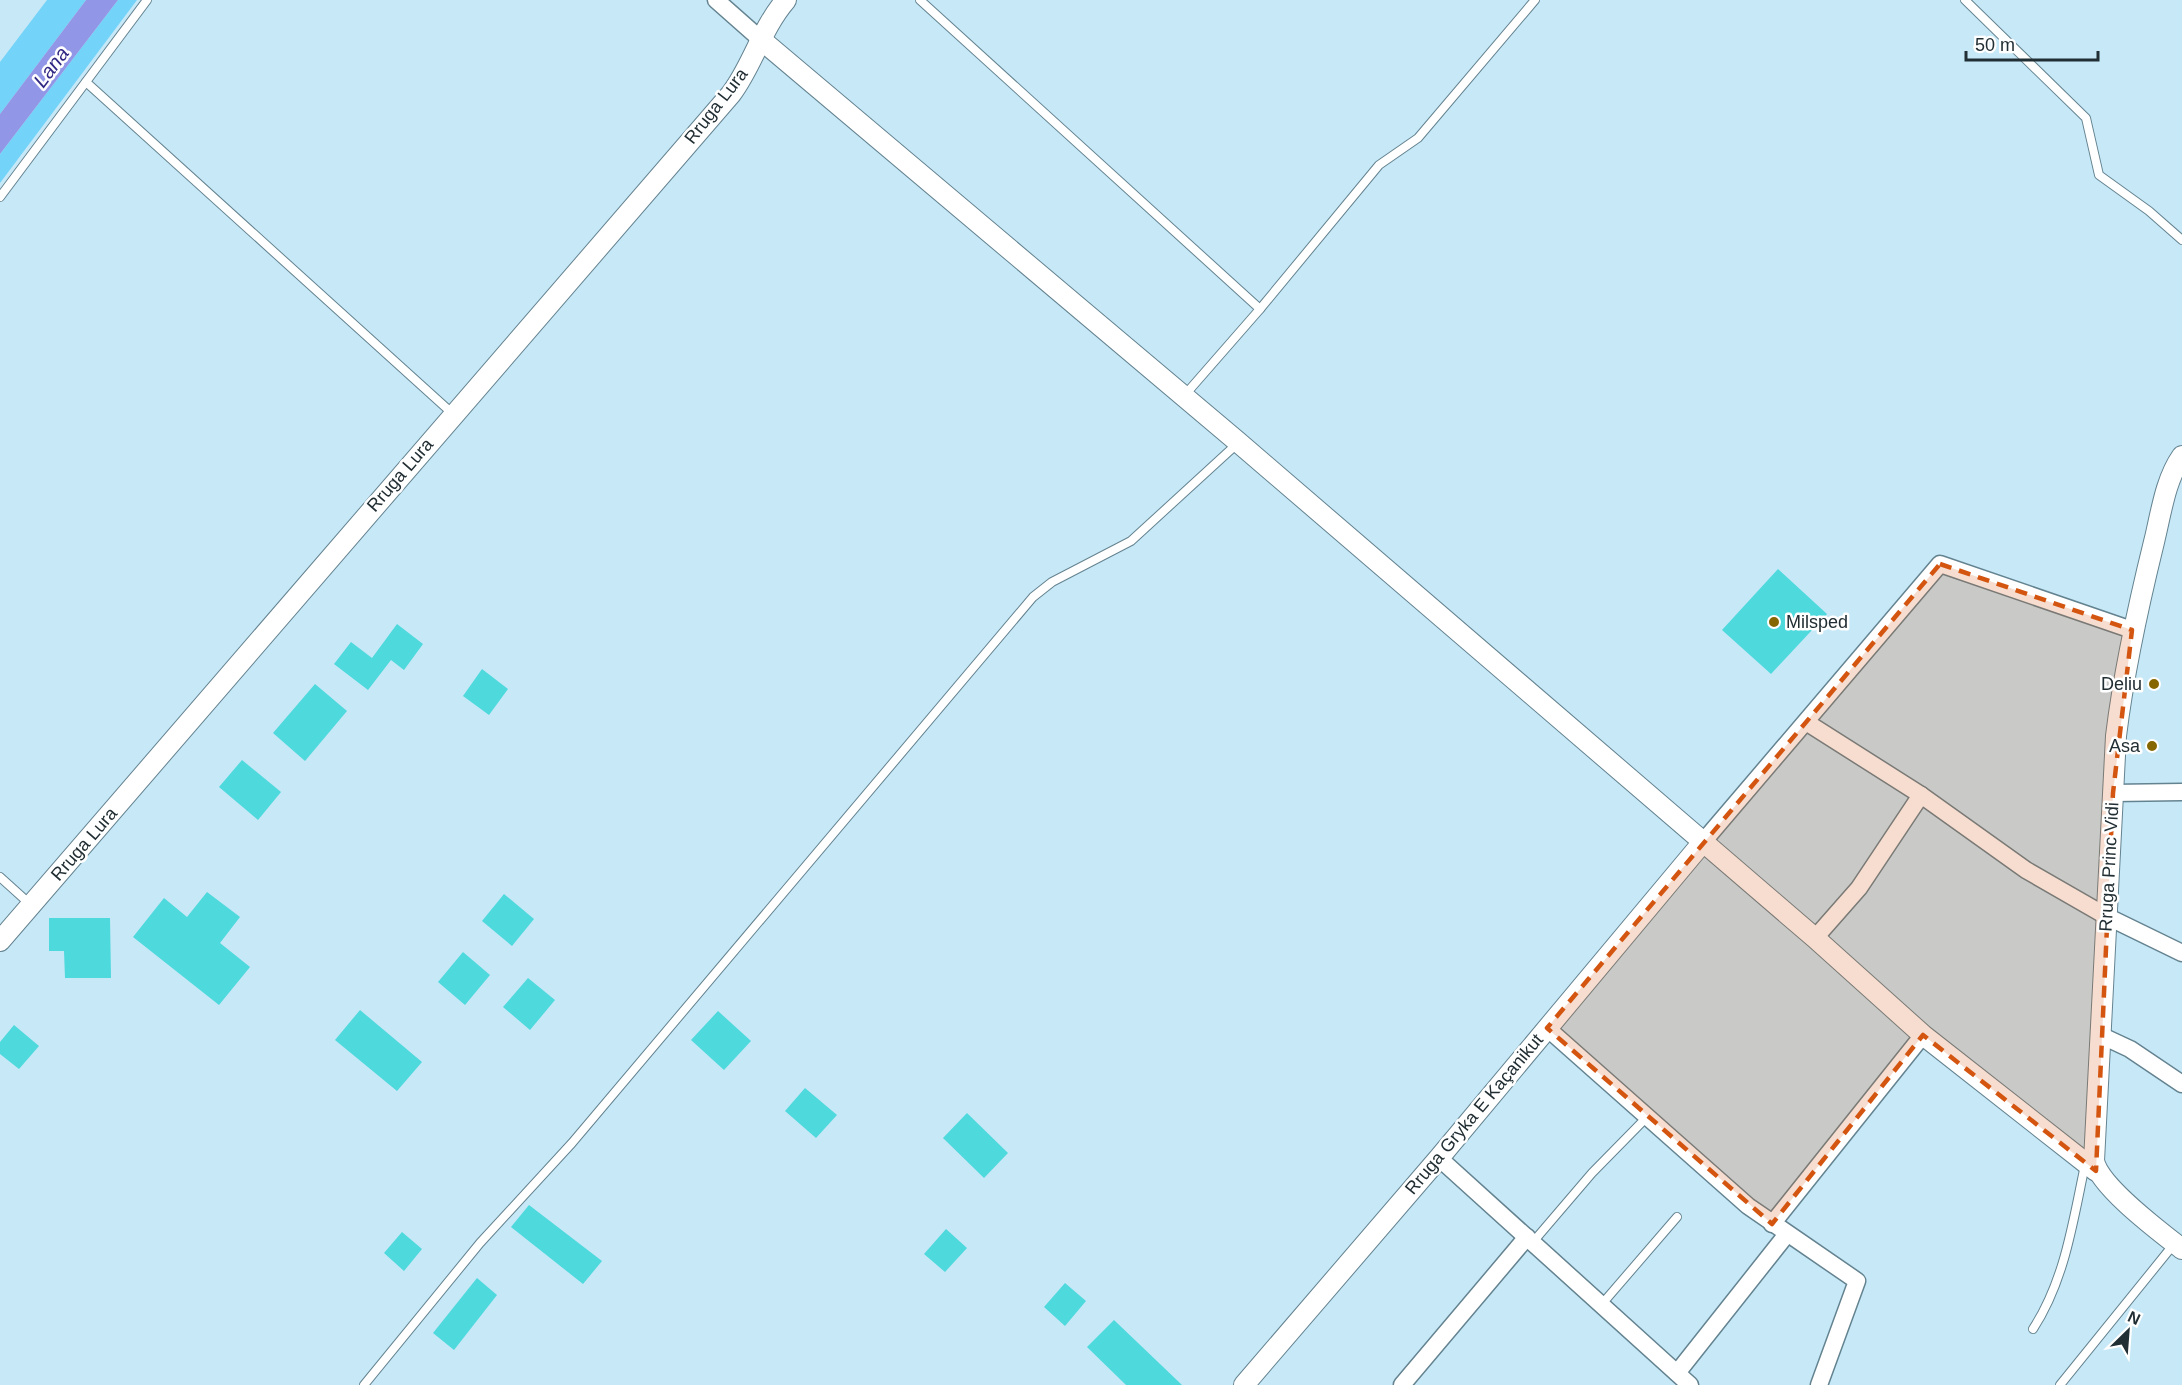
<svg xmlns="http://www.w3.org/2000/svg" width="2182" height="1385" font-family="Arial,sans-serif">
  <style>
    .green { fill: #73d3f8 }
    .water { fill: #9196e6 }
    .building { fill: #4ed9dd }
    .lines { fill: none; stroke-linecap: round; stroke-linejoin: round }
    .service-casing { stroke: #648390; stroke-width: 10 }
    .minor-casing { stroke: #648390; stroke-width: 19 }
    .tertiary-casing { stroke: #648390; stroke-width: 22 }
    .service { stroke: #fff; stroke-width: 8 }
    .minor { stroke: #fff; stroke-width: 16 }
    .tertiary { stroke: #fff; stroke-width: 20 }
    .marked { fill: #d45510; fill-opacity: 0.2; stroke: #d45510; stroke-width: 4.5; stroke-dasharray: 12 8; stroke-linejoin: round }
    .poi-dot { fill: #856600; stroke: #fff; stroke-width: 2 }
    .labels { text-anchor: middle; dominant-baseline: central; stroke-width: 5; stroke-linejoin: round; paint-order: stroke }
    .street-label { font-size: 18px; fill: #212e33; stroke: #fff }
    .poi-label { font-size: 18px; fill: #212e33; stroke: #fff; text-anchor: end }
    .water-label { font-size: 20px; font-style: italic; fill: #322985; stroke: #fff }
  </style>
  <rect width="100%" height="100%" fill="#c7e8f7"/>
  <g class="green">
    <polygon points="47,0 86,0 0,114 0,62"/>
    <polygon points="118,0 137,0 0,183 0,154"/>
  </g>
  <polygon class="water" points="86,0 118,0 0,154 0,114"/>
  <g class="building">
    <polygon points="1778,569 1827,614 1771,674 1722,630"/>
    <polygon points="397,624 423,644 404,670 391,660 368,690 334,664 351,642 372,658"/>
    <polygon points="482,669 508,689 489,715 463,696"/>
    <polygon points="315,684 347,711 305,761 273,733"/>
    <polygon points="242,760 281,792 258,820 219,787"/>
    <polygon points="207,892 240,917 220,943 250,967 219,1005 133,937 164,898 187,917"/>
    <polygon points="504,894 534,919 512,946 482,921"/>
    <polygon points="49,918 110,918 111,978 65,978 64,951 49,951"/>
    <polygon points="463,952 490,975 465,1005 438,982"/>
    <polygon points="528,978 555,1000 530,1030 503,1007"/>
    <polygon points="360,1010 422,1062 397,1091 335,1040"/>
    <polygon points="718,1011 751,1041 724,1070 691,1040"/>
    <polygon points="14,1025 39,1046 19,1069 0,1054 0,1042"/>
    <polygon points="805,1088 837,1115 816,1138 785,1111"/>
    <polygon points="967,1113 1008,1153 984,1178 943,1138"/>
    <polygon points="529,1205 602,1261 583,1284 511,1227"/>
    <polygon points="946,1229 967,1248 945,1272 924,1254"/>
    <polygon points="402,1232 422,1249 404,1271 384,1253"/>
    <polygon points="477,1278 497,1295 454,1350 433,1333"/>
    <polygon points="1065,1283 1086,1301 1065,1326 1044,1307"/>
    <polygon points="1114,1320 1182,1385 1126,1385 1087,1347"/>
  </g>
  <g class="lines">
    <g class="service-casing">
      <g id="service">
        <polyline points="920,0 1260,309"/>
        <polyline points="1965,0 2086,118 2099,175 2149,211 2182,240"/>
        <polyline points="86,82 453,414"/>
        <polyline points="0,197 147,0"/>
        <polyline points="1184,396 1260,309 1379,165 1418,138 1535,0"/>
        <polyline points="0,877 31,905"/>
        <polyline points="1533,1242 1592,1173 1647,1117"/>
        <polyline points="1602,1304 1677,1217"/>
        <path d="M 2033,1329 C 2065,1280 2073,1221 2085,1165"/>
        <polyline points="364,1385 480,1243 572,1143 1033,597 1052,582 1131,541 1238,443"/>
        <polyline points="2060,1385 2174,1244"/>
      </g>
    </g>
    <g class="minor-casing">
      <g id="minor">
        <polyline points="716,0 759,38"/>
        <polyline points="1806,722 1921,795 2026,870 2106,916 2182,953"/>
        <polyline points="2113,793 2182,792"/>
        <polyline points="1703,842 1940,564 2132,630"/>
        <polyline points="1815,938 1859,888 1921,795"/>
        <polyline points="1547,1028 1748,1206 1857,1281 1819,1385"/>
        <polyline points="2100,1035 2130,1049 2182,1084"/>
        <polyline points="1439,1158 1690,1385"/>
        <polyline points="1772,1224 1923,1035"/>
        <polyline points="1677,1373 1787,1234"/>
        <polyline points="1402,1385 1527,1237"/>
      </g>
    </g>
    <g class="tertiary-casing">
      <g id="tertiary">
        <polyline points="759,38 1238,442 1815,938 1923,1035 2096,1171"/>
        <path d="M 2182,456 C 2165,480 2161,514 2154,542 C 2138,607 2124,670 2116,736 L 2094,1161 C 2100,1187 2159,1231 2182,1249"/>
        <path d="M 0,941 L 731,94 C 753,65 761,29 786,0"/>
        <polyline points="1244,1385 1439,1158 1703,842"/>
      </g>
    </g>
    <use href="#service" class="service"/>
    <use href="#minor" class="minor"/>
    <use href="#tertiary" class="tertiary"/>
  </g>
  <path class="marked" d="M 1940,564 L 2132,630 L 2113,793 L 2096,1171 L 1923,1035 L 1772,1224 L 1547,1028 Z"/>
  <g class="poi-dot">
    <circle cx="1774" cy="622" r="6"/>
    <circle cx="2154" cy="684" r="6"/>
    <circle cx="2152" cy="746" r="6"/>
  </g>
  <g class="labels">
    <g class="street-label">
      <text transform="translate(716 106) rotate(-52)">Rruga Lura</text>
      <text transform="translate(400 475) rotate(-49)">Rruga Lura</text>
      <text transform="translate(84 844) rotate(-49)">Rruga Lura</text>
      <text transform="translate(2109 867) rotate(-87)">Rruga Princ Vidi</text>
      <text transform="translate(1474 1114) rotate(-50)">Rruga Gryka E Kaçanikut</text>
    </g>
    <g class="poi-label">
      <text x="1786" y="622" text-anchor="start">Milsped</text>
      <text x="2142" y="684">Deliu</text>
      <text x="2140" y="746">Asa</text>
    </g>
    <g class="water-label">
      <text transform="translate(51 67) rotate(-53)">Lana</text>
    </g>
  </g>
  <g transform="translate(2128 1331) rotate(25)" stroke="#ffffff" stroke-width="4.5" paint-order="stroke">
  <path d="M0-4.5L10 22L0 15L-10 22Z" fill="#212e33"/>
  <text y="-9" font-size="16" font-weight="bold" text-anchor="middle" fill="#212e33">N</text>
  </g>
  <path d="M1966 51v9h132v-9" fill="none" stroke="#212e33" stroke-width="3"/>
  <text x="1975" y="51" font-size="18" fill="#212e33" stroke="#ffffff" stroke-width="4.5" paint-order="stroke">50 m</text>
</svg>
